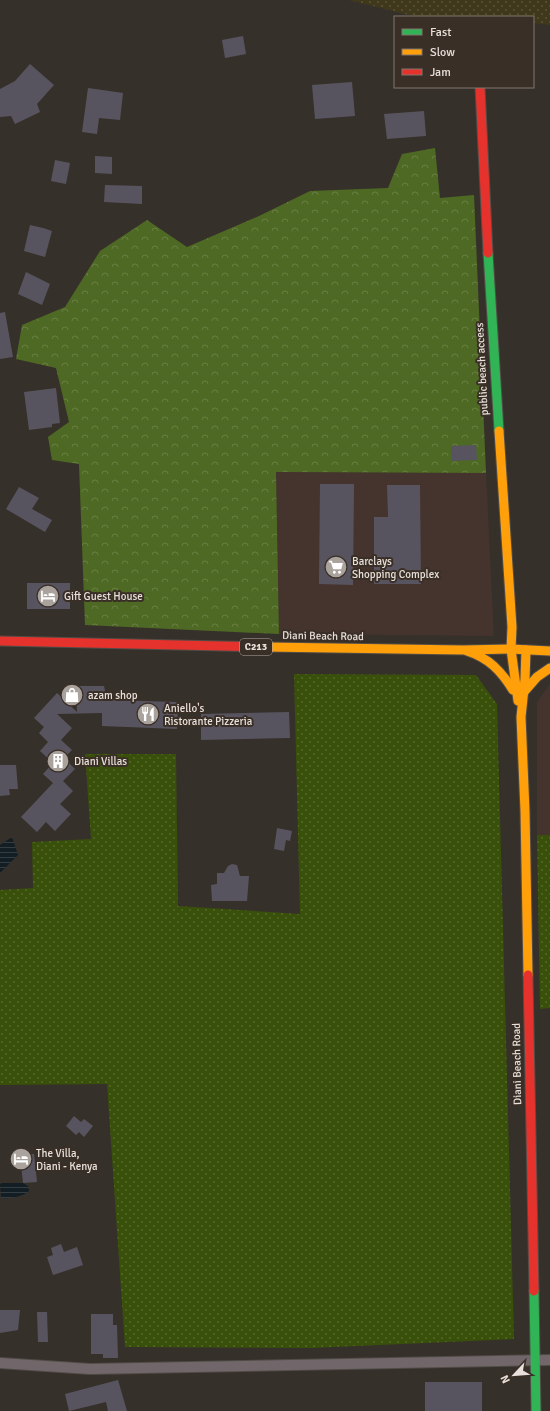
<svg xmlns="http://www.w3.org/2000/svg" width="550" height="1411" font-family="Signika,sans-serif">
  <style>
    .commercial { fill: #45332d }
    .grass { fill: url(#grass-dots) }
    .forest { fill: url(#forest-crowns) }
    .sand { fill: url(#sand-dots) }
    .water { fill: url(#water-rules) }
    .building { fill: #58545f }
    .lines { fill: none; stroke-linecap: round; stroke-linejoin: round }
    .street-casing { stroke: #524c47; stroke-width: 12 }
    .fast-casing { stroke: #524c47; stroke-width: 11 }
    .slow-casing { stroke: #524c47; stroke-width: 11 }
    .jam-casing { stroke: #524c47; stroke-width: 11 }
    .street { stroke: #71676b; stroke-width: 10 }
    .fast { stroke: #30b455; stroke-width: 9 }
    .slow { stroke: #ff9f0a; stroke-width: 9 }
    .jam { stroke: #e5322d; stroke-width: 9 }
    .labels { text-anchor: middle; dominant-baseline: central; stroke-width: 4; stroke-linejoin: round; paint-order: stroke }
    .shield { fill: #3a2f26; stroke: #b4aca5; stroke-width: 1 }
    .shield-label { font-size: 10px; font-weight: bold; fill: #e8e1db }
    .street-label { font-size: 11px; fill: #e8e1db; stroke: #3a2f26 }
    .poi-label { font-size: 11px; fill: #e8e1db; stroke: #3a2f26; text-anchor: start }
  </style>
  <defs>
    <pattern id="grass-dots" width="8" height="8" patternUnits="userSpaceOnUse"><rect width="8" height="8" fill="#385009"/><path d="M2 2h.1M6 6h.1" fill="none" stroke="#55692c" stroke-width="1.8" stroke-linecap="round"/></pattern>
    <pattern id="forest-crowns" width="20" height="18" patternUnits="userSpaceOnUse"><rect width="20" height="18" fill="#4e6923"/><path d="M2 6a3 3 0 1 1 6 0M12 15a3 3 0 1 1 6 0" fill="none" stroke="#687e42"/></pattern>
    <pattern id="sand-dots" width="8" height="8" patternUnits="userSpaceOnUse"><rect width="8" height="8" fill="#40381a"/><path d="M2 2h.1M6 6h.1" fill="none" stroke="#5c543b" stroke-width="1.8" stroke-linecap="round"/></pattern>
    <pattern id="water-rules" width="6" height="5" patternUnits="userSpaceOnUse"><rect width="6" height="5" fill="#121e23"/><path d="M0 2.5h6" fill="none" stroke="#343e42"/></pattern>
  </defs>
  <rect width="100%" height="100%" fill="#36302a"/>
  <g class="commercial">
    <polygon points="276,472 486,473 494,636 279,634"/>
    <polygon points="550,684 550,835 537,835 537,702"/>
  </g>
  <g class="grass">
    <polygon points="294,674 476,675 497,704 514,1339 312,1348 125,1347 107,1084 0,1085 0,890 33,888 32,842 91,839 85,754 176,754 178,906 300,914"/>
    <polygon points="537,835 550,835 550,1008 540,1009"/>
  </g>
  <polygon class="forest" points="435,148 440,198 474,195 486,473 276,472 279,634 85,625 79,464 52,460 48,437 69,422 56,368 16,359 22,325 65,307 100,251 147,220 187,247 259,216 310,191 388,188 402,154"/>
  <polygon class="sand" points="349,0 550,0 550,25 533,23 533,17 417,17"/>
  <g class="water">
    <polygon points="12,837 18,855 0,873 0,845"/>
    <path d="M 2,1183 L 23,1183 L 28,1186 L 29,1191 C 22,1197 9,1199 1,1198 L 0,1184 Z"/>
  </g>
  <g class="building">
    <polygon points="243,36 246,54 225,58 222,40"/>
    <polygon points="30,64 54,85 37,104 40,112 15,124 11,116 0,117 0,89 15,81"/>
    <polygon points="352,82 355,116 315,119 312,85"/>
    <polygon points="88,88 123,93 120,120 99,118 97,134 82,132"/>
    <polygon points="424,111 426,136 387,139 384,114"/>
    <polygon points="95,156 112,157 112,174 95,173"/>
    <polygon points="55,160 70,163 66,184 51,181"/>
    <polygon points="105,185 142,186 142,204 104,202"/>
    <polygon points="30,225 43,228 52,231 45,257 24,251"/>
    <polygon points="26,272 50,284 42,305 18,294"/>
    <polygon points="5,312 13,357 0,359 0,313"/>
    <polygon points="56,388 60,423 52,424 52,427 29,430 24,392"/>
    <polygon points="476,445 477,460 451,461 451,446"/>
    <polygon points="320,484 354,484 353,585 319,584"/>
    <polygon points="387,485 420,485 421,584 374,584 374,517 388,517"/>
    <polygon points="19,487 39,498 32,509 52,520 45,532 6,509"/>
    <rect x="27" y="583" width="43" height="26"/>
    <polygon points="76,686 104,686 107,700 178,702 177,729 102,726 102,713 57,714 72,728 61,740 72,750 64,758 75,769 63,781 73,791 60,804 71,814 55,831 46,822 37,832 21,817 53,783 43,774 53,763 40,751 48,742 39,733 44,727 34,718 57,693 77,712"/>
    <polygon points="289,712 290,738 201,740 201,714"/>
    <polygon points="0,765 16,765 18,789 9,789 10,795 0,796"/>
    <polygon points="277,828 292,831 290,841 286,840 284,851 274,849"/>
    <polygon points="232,864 237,865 240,876 249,876 247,901 212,901 211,885 217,884 217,873 224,873 228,866"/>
    <polygon points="74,1116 81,1122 84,1119 93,1126 84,1137 79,1132 76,1135 66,1126"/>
    <polygon points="34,1154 37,1182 23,1183 20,1155"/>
    <polygon points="61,1244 64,1252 77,1247 83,1265 53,1275 47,1257 53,1255 51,1248"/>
    <polygon points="0,1310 20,1310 18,1330 0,1333"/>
    <polygon points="37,1312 47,1312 48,1342 38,1342"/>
    <polygon points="91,1314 113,1314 113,1325 117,1325 118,1358 103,1358 103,1354 91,1354"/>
    <polygon points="118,1380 127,1411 108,1411 106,1402 69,1411 65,1394"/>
    <rect x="425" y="1382" width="57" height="29"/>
  </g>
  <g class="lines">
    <g class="street-casing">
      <polyline id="street" points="0,1363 90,1369 550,1360"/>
    </g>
    <g class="fast-casing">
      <g id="fast">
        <polyline points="488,253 499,431"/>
        <polyline points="534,1291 536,1411"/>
      </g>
    </g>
    <g class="slow-casing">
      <g id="slow">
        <polyline points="499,431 512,627 511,649 518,701"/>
        <polyline points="267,647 463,650 511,649 550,651"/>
        <polyline points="526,650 525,679 521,717 525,811 528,975"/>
        <path d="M 467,651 C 489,658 501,671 513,690"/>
        <polyline points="523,693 537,677 550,668"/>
      </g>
    </g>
    <g class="jam-casing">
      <g id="jam">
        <polyline points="480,87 488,253"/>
        <polyline points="0,641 267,647"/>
        <polyline points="528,975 534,1291"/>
      </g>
    </g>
    <use href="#street" class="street"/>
    <use href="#fast" class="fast"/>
    <use href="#slow" class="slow"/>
    <use href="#jam" class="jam"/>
  </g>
  <defs>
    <g id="supermarket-disc" transform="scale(1.15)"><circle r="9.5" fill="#aaa39d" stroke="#3a2f26"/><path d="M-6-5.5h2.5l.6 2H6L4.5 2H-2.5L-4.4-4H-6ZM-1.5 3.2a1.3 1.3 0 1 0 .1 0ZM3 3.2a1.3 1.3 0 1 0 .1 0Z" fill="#fff"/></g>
    <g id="hotel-disc" transform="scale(1.15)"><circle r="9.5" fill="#aaa39d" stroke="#3a2f26"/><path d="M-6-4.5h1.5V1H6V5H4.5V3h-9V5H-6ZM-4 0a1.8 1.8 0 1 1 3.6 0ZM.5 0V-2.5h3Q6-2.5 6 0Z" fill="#fff"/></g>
    <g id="shop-disc" transform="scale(1.15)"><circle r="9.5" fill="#aaa39d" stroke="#3a2f26"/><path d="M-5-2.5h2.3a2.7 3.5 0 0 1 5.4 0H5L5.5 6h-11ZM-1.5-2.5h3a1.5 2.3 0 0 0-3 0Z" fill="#fff"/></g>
    <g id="restaurant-disc" transform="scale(1.15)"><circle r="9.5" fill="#aaa39d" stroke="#3a2f26"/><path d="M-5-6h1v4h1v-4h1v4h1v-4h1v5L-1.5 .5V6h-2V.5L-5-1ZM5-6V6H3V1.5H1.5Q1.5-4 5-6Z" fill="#fff"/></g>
    <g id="building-disc" transform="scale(1.15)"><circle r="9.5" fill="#aaa39d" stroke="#3a2f26"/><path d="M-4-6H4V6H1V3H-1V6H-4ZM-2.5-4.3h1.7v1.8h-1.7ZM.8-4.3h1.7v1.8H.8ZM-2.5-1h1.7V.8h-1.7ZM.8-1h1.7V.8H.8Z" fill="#fff"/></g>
  </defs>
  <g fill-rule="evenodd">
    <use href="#supermarket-disc" x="336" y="567"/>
    <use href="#hotel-disc" x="48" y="596"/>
    <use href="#shop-disc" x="72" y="695"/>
    <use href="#restaurant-disc" x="148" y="714"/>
    <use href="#building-disc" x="58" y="761"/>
    <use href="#hotel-disc" x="21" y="1159"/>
  </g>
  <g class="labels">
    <rect class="shield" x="240" y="639" width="32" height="16" rx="3"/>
    <g class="shield-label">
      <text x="256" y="647">C213</text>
    </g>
    <g class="street-label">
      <text transform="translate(482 369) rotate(-93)">public beach access</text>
      <text transform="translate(323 636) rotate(1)">Diani Beach Road</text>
      <text transform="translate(517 1064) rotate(-91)">Diani Beach Road</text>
    </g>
    <g class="poi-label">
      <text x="352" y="561">Barclays<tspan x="352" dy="13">Shopping Complex</tspan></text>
      <text x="64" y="596">Gift Guest House</text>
      <text x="88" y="695">azam shop</text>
      <text x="164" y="708">Aniello's<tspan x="164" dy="13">Ristorante Pizzeria</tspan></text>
      <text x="74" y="761">Diani Villas</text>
      <text x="36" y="1153">The Villa,<tspan x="36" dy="13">Diani - Kenya</tspan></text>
    </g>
  </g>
  <rect x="394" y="16" width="140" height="72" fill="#3a2f26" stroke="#80766e"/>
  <rect x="402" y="29" width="20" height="6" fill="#30b455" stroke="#80766e"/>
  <text x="430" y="36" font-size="12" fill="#e8e1db">Fast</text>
  <rect x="402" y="49" width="20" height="6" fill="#ff9f0a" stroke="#80766e"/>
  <text x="430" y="56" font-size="12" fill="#e8e1db">Slow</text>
  <rect x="402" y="69" width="20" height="6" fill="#e5322d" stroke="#80766e"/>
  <text x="430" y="76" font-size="12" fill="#e8e1db">Jam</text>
  <g transform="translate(514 1375) rotate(244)" stroke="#3a2f26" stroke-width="3" paint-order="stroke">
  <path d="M0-3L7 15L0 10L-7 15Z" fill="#e8e1db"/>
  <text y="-6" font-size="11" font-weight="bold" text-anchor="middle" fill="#e8e1db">N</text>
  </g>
</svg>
